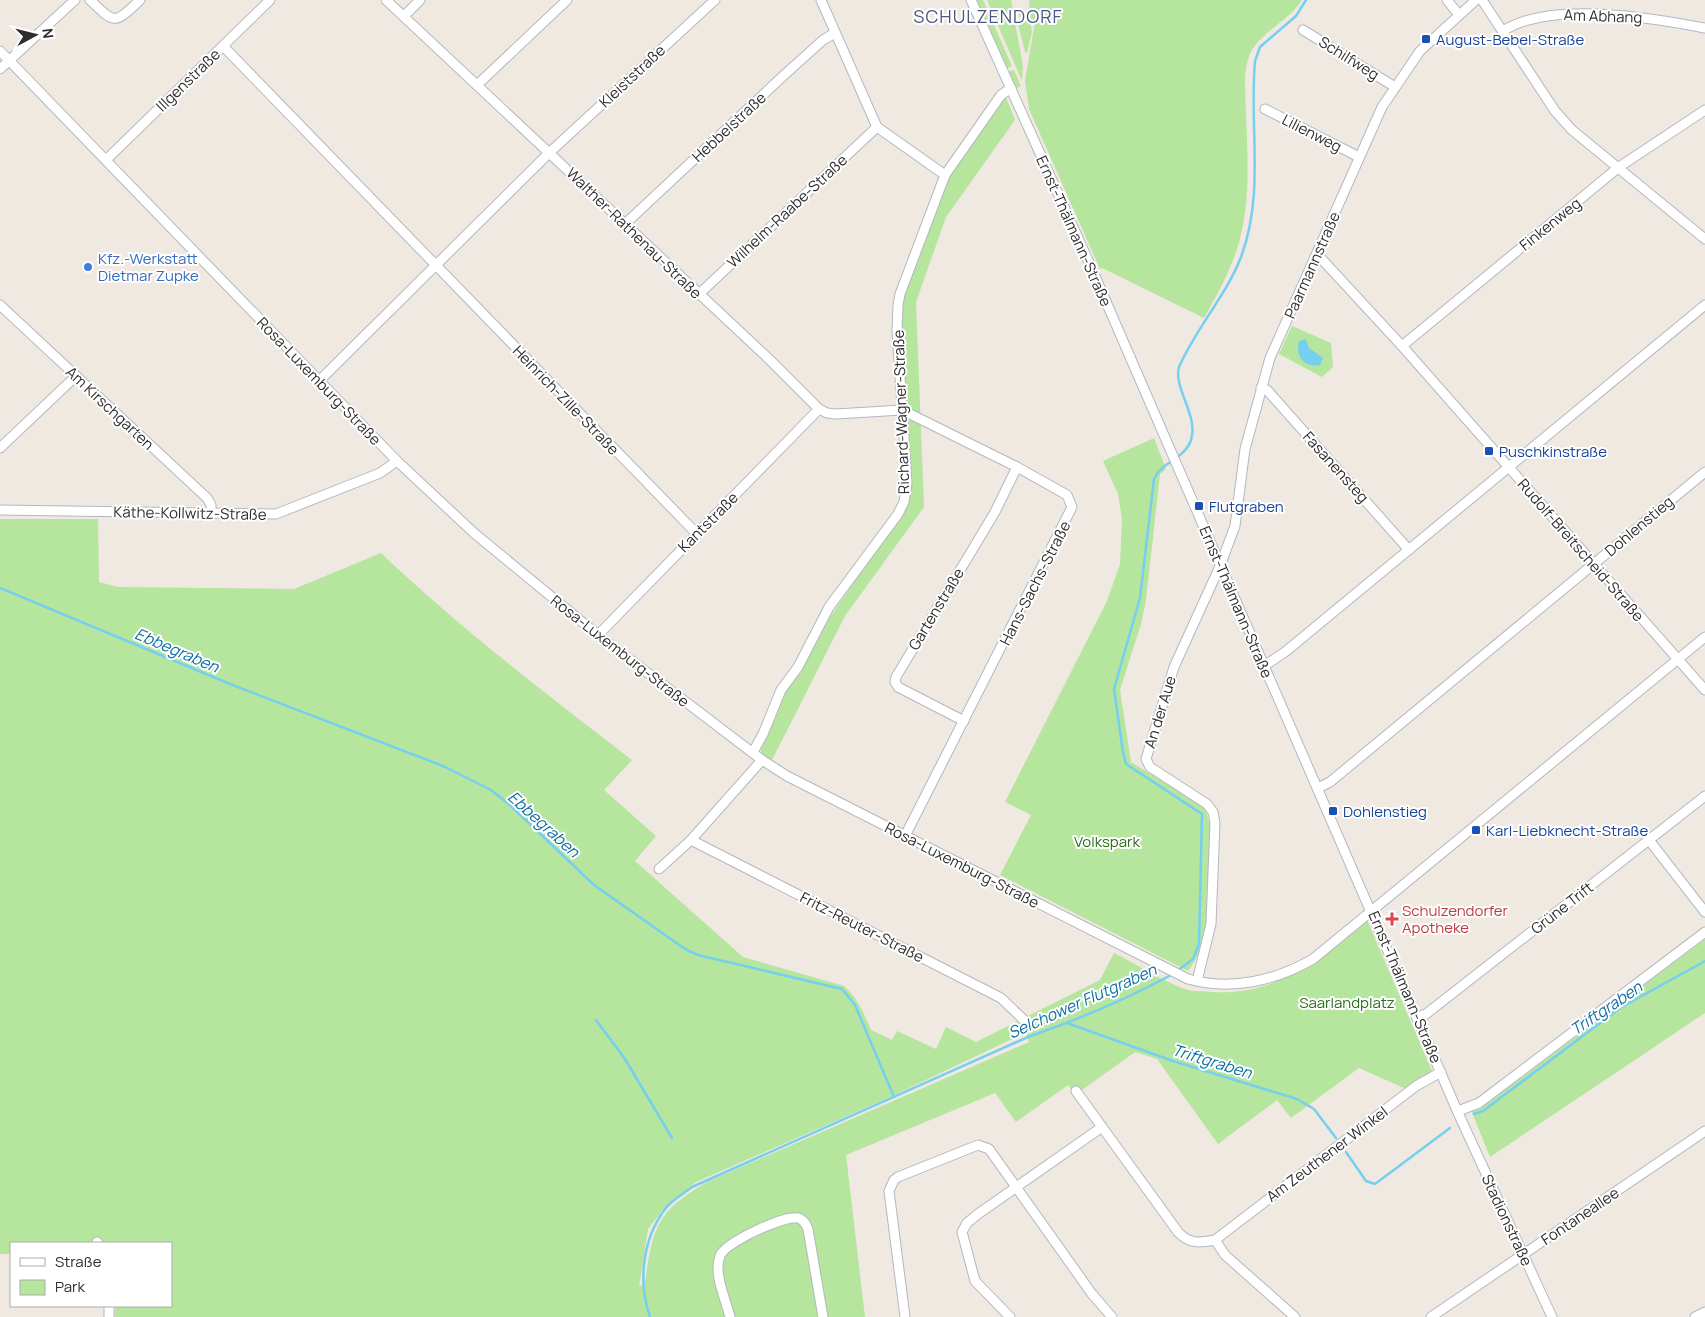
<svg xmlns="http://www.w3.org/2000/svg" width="1705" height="1317" font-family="Manrope,sans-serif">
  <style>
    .green { fill: #b6e59e; fill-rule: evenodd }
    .water { fill: #75cff0 }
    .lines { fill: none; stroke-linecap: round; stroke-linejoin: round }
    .stream { stroke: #75cff0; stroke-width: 2.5 }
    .minor-casing { stroke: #b4b7c1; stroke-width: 11 }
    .minor { stroke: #fff; stroke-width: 9 }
    .transit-dot { fill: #1a4fb4; stroke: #fff; stroke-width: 2 }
    .shop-dot { fill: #3f7fe0; stroke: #fff; stroke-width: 2 }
    .health-dot { fill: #e0444e; stroke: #fff; stroke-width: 2 }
    .labels { text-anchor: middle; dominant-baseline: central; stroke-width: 4; stroke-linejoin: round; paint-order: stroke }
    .street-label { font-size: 15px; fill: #2e2e2e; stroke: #fff }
    .transit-label { font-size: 15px; fill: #164399; stroke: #fff; text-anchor: start }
    .shop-label { font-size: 15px; fill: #366cbe; stroke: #fff; text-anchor: start }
    .park-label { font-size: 15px; fill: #2c6e1b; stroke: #fff }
    .health-label { font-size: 15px; fill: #be3a42; stroke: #fff; text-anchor: start }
    .water-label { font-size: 16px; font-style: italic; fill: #0d6fa3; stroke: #fff }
    .quarter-label { font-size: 18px; letter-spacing: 1px; fill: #4d5680; stroke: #fff }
  </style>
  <rect width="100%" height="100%" fill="#efe9e1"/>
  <g class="green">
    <polygon points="976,0 983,0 1012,66 1006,69"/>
    <polygon points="987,0 1011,0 1023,66 1022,81"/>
    <path d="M 1029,0 L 1302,0 C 1289,20 1267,29 1254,47 C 1248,55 1246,66 1245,77 C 1245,135 1255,196 1236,252 C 1228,275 1216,297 1204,318 L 1102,268 L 1100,269 L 1029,109 L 1025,80 L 1035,22 L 1029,17 L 1019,17 L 1019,13 L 1030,14 Z"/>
    <polygon points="1026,20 1030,21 1032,32 1027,53 1025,52 1018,24"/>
    <polygon points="1014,70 1021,86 1017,88 1014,87 1008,72"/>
    <polygon points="1006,97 1015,120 946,217 916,302 924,507 845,616 771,762 763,756 760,747 779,700 823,627 906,507 900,323 905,288 948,177"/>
    <polygon points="1292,326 1331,343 1333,367 1322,377 1279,354"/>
    <path d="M 1154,438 L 1166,469 L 1160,474 L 1146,600 L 1141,624 L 1120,690 L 1131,762 L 1205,808 L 1210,825 C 1209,868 1216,937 1188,971 L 1000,875 L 1031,815 L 1005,802 L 1107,601 L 1120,564 L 1122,519 L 1118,494 L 1103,461 Z"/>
    <path d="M 0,519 L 98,519 L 99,582 L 118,587 L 294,589 L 381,553 C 460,628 546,694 632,760 L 604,790 L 656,836 L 635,861 L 743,957 L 844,986 C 858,998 864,1014 871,1030 L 892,1040 L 897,1031 L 936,1049 L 946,1027 L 976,1042 L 1100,980 L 1114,953 C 1136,964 1159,979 1182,988 C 1192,992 1202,991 1212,992 C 1275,996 1322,959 1367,920 L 1432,1071 L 1406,1089 L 1359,1068 L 1291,1118 L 1277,1100 L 1218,1144 L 1157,1059 L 1135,1052 L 1082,1090 L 1075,1094 L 1068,1085 L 1016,1122 L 995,1093 L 846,1155 L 865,1317 L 115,1317 L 115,1306 L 171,1306 L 171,1243 L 94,1243 L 94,1241 L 86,1243 L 11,1243 L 11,1254 L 0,1254 ZM 1025,1033 L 1029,1042 L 709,1181 C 657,1211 653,1226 645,1283 L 639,1287 L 648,1229 L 664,1208 L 696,1182 L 888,1098 Z"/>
    <polygon points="1705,939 1705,1013 1490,1157 1471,1110 1480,1109"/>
  </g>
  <path class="water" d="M 1306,339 L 1309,348 L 1323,358 L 1320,365 C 1304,368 1295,356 1299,341 Z"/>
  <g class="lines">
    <g class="stream">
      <polyline points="0,588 230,684 443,766 491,790 510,805 594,885 685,949 698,955 842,989 855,1005 894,1097"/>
      <path d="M 1177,971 L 1193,959 L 1199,944 L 1202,814 L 1126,764 L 1123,752 L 1114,689 L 1140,598 L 1154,479 C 1161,462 1185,459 1191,440 C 1199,416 1173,388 1179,367 C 1196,328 1226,296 1241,257 C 1265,193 1249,127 1255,61 L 1260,47 L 1296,16 L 1306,0"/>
      <polyline points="596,1020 625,1059 672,1138"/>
      <polyline points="1067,1023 1173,1061 1297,1099 1314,1109 1336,1138"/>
      <polyline points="1474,1114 1483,1111 1620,1008 1705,961"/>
      <polyline points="1346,1152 1366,1181 1375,1184 1450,1128"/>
      <path d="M 650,1317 C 638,1282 642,1240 665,1209 C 672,1200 683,1194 692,1187 L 1028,1037 C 1077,1020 1127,999 1173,974"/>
    </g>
    <g class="minor-casing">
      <g id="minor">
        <path d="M 90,0 C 115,24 114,25 140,0"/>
        <polyline points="386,0 770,360 819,409 827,413 836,414 902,410"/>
        <polyline points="821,0 877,127 945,175"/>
        <polyline points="971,0 1091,267 1459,1115 1552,1317"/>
        <polyline points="1447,0 1459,15"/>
        <polyline points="1482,0 1555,111 1572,130 1705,239"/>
        <polyline points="404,16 420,0"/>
        <polyline points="1303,30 1395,87"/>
        <path d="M 1503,31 C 1550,0 1652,18 1705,28"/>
        <polyline points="223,46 696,533"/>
        <path d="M 0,51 L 397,461 L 474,533 L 598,635 L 762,760 L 787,776 L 1188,979 C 1231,991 1275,981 1313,959 L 1705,637"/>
        <polyline points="0,69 75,0"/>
        <polyline points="477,85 567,0"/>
        <polyline points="1265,109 1359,157"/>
        <polyline points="106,160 270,0"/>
        <polyline points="625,224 782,77 823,40 835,33"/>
        <polyline points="1317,254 1402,346 1705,690"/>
        <polyline points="698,295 877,127"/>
        <polyline points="0,305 207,498 211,505 211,514"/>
        <polyline points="1402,346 1619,167 1705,110"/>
        <polyline points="320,380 549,153 715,0"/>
        <polyline points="1261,388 1267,390 1409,550"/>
        <polyline points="902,410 1017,467 1067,495 1072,507 905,836"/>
        <polyline points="0,448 76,376"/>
        <polyline points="0,510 276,514 380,473 397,461"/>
        <polyline points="598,635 819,409"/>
        <polyline points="1264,666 1285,652 1705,305"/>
        <polyline points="964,721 898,687 895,682 896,677 995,512 1017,467"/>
        <polyline points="753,752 763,734 781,690 798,667 829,607 898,514 904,502 907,483 897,331 898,305 900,294 945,175 1001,95 1011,88"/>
        <polyline points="1318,788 1330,782 1705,472"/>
        <polyline points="691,840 1001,998 1027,1023"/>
        <polyline points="1649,840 1705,912"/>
        <polyline points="659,869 691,840 762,760"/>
        <polyline points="1197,981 1211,924 1215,823 1213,812 1207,804 1150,767 1146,759 1174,667 1220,566 1235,526 1245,449 1270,358 1382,107 1420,51 1476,0"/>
        <polyline points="1418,1017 1426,1014 1705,796"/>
        <path d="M 1076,1091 L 1178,1232 C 1189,1244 1199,1243 1215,1240 L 1416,1086 L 1441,1072"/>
        <polyline points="1458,1111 1479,1103 1705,932"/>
        <polyline points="1215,1240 1225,1255 1295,1317"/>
        <polyline points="97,1242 98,1243"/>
        <polyline points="109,1317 109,1306"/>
        <path d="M 730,1317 C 726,1300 713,1273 720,1256 C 724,1243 784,1215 798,1218 C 803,1219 806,1224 808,1229 L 823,1317"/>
        <polyline points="905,1317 889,1191 894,1180 898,1177 978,1145 989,1149 1092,1294 1112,1317"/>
        <polyline points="1010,1317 975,1281 962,1232 967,1223 978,1214 1102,1127"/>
        <polyline points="1431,1317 1705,1131"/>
        <polyline points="1695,1317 1705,1312"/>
      </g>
    </g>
    <use href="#minor" class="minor"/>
  </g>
  <g class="transit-dot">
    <rect x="1421" y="34" width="10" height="10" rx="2.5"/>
    <rect x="1484" y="446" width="10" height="10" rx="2.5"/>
    <rect x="1194" y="501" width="10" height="10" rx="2.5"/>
    <rect x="1328" y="806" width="10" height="10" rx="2.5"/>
    <rect x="1471" y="825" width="10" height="10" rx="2.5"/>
  </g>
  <circle class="shop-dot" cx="88" cy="267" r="5"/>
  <path class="health-dot" d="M1389.5 911.5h5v5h5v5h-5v5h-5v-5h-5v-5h5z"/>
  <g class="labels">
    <g class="street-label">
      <text transform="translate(1603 16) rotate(2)">Am Abhang</text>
      <text transform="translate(1349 58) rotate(32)">Schilfweg</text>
      <text transform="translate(632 76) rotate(-43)">Kleiststraße</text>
      <text transform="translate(188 80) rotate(-44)">Illgenstraße</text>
      <text transform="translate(729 127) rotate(-43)">Hebbelstraße</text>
      <text transform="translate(1312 133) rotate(27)">Lilienweg</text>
      <text transform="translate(787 211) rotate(-43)">Wilhelm-Raabe-Straße</text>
      <text transform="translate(1550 224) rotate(-39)">Finkenweg</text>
      <text transform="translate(1074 231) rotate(66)">Ernst-Thälmann-Straße</text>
      <text transform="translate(634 233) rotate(44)">Walther-Rathenau-Straße</text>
      <text transform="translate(1312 265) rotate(-66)">Paarmannstraße</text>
      <text transform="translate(319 381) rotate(46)">Rosa-Luxemburg-Straße</text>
      <text transform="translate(566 400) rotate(46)">Heinrich-Zille-Straße</text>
      <text transform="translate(110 408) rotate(43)">Am Kirschgarten</text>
      <text transform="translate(901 412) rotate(-92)">Richard-Wagner-Straße</text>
      <text transform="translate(1336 467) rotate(48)">Fasanensteg</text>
      <text transform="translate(190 513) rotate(1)">Käthe-Kollwitz-Straße</text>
      <text transform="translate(708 522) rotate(-45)">Kantstraße</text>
      <text transform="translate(1639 526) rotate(-40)">Dohlenstieg</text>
      <text transform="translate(1581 550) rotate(49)">Rudolf-Breitscheid-Straße</text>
      <text transform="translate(1035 583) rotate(-63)">Hans-Sachs-Straße</text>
      <text transform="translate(1236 602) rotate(67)">Ernst-Thälmann-Straße</text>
      <text transform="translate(936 609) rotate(-59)">Gartenstraße</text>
      <text transform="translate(620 651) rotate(38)">Rosa-Luxemburg-Straße</text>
      <text transform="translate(1160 712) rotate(-73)">An der Aue</text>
      <text transform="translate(962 865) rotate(27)">Rosa-Luxemburg-Straße</text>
      <text transform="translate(1562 908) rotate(-38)">Grüne Trift</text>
      <text transform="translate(862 927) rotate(27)">Fritz-Reuter-Straße</text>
      <text transform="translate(1405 987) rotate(67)">Ernst-Thälmann-Straße</text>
      <text transform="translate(1327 1154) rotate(-37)">Am Zeuthener Winkel</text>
      <text transform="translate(1580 1216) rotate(-34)">Fontaneallee</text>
      <text transform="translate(1507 1220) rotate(65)">Stadionstraße</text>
    </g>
    <g class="transit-label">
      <text x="1436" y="39">August-Bebel-Straße</text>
      <text x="1499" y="451">Puschkinstraße</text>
      <text x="1209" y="506">Flutgraben</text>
      <text x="1343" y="811">Dohlenstieg</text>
      <text x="1486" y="830">Karl-Liebknecht-Straße</text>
    </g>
    <g class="shop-label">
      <text x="98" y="258">Kfz.-Werkstatt<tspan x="98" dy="17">Dietmar Zupke</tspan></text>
    </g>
    <g class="park-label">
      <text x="1107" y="841">Volkspark</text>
      <text x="1347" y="1002">Saarlandplatz</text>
    </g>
    <g class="health-label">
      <text x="1402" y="910">Schulzendorfer<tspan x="1402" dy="17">Apotheke</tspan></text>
    </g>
    <g class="water-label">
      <text transform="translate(177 650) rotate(23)">Ebbegraben</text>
      <text transform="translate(544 824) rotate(42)">Ebbegraben</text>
      <text transform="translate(1082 1001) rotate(-24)">Selchower Flutgraben</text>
      <text transform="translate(1606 1008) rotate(-34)">Triftgraben</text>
      <text transform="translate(1212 1061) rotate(17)">Triftgraben</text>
    </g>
    <g class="quarter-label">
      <text x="988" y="16">SCHULZENDORF</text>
    </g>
  </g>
  <rect x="10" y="1242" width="162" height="65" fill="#ffffff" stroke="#ababab"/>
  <rect x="20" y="1258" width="25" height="8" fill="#ffffff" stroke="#ababab"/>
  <text x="55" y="1267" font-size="15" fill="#2e2e2e">Straße</text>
  <rect x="20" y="1280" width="25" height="15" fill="#b6e59e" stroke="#ababab"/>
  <text x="55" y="1292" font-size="15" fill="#2e2e2e">Park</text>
  <g transform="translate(35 35) rotate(83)" stroke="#ffffff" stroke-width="4" paint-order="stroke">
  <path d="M0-4L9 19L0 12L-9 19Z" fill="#2e2e2e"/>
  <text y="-8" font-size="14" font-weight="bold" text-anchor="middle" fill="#2e2e2e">N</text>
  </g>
</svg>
